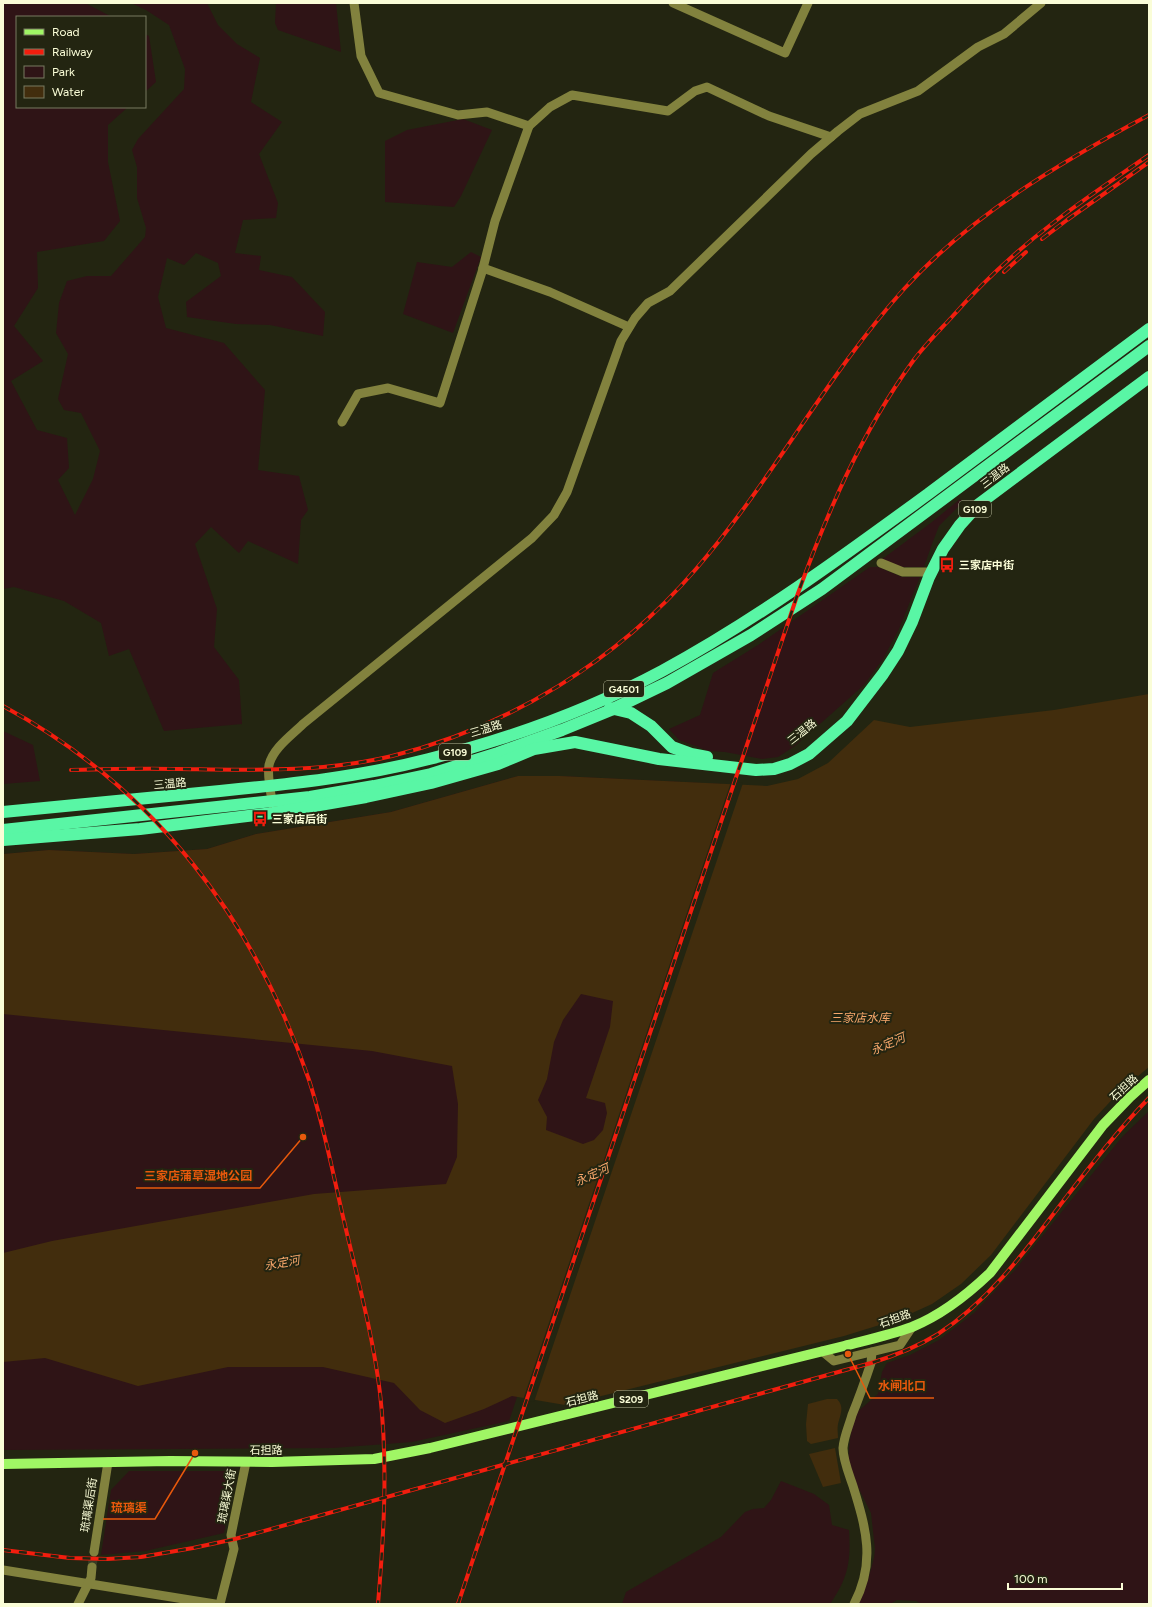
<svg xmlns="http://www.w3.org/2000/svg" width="1152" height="1607" font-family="Figtree,'Noto Sans SC',sans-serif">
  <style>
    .green { fill: #2f1416 }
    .water { fill: #422d0d; fill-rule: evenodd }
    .pier { fill: #232511 }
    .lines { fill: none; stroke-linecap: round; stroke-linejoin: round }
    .minor-tunnel { stroke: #383b25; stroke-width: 9; stroke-dasharray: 9 4.5; stroke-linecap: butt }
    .minor { stroke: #82823e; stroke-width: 9 }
    .major { stroke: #a0f665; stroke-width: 10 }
    .highway { stroke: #59f6a5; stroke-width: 12 }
    .rail-casing { stroke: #f21d0e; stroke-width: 4 }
    .rail { stroke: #232511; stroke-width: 2.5; stroke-dasharray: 8; stroke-linecap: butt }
    .labels { text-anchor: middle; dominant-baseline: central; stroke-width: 4; stroke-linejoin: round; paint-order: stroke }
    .shield { fill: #232511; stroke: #babc9c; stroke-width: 1 }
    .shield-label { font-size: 10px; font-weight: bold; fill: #fafdd7 }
    .street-label { font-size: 11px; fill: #fafdd7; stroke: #232511 }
    .poi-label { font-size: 11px; font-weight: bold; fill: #fafdd7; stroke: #232511; text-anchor: start }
    .water-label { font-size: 12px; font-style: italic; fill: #f7a76b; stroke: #232511 }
    .leader { fill: none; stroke: #e8590c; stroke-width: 1.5 }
    .callout-dot { fill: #e8590c; stroke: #232511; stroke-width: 1.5 }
    .callout-label { font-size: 12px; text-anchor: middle; font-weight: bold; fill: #e8590c; stroke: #232511; stroke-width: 4; stroke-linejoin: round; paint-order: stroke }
  </style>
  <rect width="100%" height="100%" fill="#232511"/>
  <g class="green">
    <polygon points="3,3 85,3 112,17 17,17 17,107 128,107 108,125 108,162 120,221 104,241 37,252 38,288 14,326 43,361 11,381 37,430 67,438 69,468 58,480 75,515 93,479 100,451 81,413 64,410 58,399 68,354 56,333 59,303 67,281 87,276 111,276 145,237 146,228 137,198 137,167 132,150 138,139 184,89 185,69 169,25 146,10 131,3 207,3 218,25 237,44 260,58 251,102 282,122 259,154 278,203 276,218 243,220 235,253 261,256 259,270 292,277 325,312 323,336 270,325 236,324 187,317 186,302 221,276 218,263 196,253 184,265 167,258 158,297 166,328 224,343 265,390 258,470 299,476 308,510 301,520 298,564 248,541 239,553 211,527 195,544 217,609 214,647 239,680 242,724 164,731 129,649 109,656 101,623 64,601 14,587 3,589"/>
    <polygon points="276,3 336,3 341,52 278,30 275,23"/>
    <polygon points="145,34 149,36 156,82 145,92"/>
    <polygon points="463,119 492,130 461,196 454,207 385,202 385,141 407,130"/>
    <polygon points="471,252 481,257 453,333 403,314 417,262 452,267"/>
    <polygon points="960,499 963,502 939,526 932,544 924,567 899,567 881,560 932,522"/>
    <polygon points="870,567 878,567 902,577 920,577 899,629 883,659 864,685 795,746 778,757 762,759 725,752 709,751 679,740 669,729 700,715 713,673 758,645"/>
    <polygon points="3,731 33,745 40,781 3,784"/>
    <polygon points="518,776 560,776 723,784 509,1421 412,1442 333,1448 3,1450 3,854 49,850 134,854 207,849 256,834 391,812"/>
    <polygon points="1149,1111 1149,1604 922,1604 916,1601 897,1600 890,1604 857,1604 868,1580 874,1558 875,1549 871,1513 856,1483 848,1472 849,1448 852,1425 855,1414 878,1394 882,1372 887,1363 910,1355 939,1340 974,1313 1015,1270 1122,1137"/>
    <polygon points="129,1471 237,1471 224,1533 145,1551 101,1555 111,1490"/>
    <path d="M 781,1481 L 814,1494 L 829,1505 L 832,1525 L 849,1530 C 851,1562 848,1578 830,1604 L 622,1604 L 626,1592 L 721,1537 L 745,1512 L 753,1509 L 764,1508 L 771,1500 Z"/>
  </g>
  <g class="water">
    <path d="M 1149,694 L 1149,1067 L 1120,1091 L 1094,1119 L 991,1255 L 961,1284 L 932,1304 L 899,1319 L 844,1336 L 565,1405 L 512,1396 L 484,1409 L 445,1423 L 420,1410 L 394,1383 L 323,1367 L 228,1367 L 138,1386 L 45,1358 L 3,1362 L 3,1253 L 52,1241 L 314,1194 L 446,1184 L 457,1157 L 458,1104 L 452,1066 L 372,1051 L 3,1014 L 3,854 L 49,850 L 134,854 L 207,849 L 256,834 L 391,812 L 518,776 L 560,776 L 767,786 L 798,779 L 828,763 L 874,720 L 910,727 L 1054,710 ZM 581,994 L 613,1001 L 610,1027 L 586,1098 L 605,1103 L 607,1113 L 603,1130 L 594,1140 L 583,1144 L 546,1130 L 547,1117 L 538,1100 L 547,1079 L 554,1042 L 563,1020 Z"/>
    <path d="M 827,1399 L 837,1399 C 845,1407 840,1415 838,1424 C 837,1429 838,1433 838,1438 L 811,1444 L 807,1441 L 806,1424 L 808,1404 Z"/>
    <polygon points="835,1448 841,1483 823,1487 809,1454"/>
  </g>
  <polygon class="pier" points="731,782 743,783 534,1402 523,1400"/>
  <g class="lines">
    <polyline class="minor-tunnel" points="92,1567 94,1552"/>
    <g class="minor">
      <polyline points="354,3 361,56 379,93 458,115 487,112 529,126"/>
      <polyline points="673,3 785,53 808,3"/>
      <polyline points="483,268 550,292 629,327"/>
      <polyline points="342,422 358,394 388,388 440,403 482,272 495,221 529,126 550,107 572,95 668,111 695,91 707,87 769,116 831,137"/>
      <polyline points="881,563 903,572 931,572"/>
      <path d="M 273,806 C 271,795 267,776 269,765 C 273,748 292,735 303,724 L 532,538 L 554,515 L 567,492 L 621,341 L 635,318 L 648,303 L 670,291 L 811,154 L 838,131 L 860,114 L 918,91 L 978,47 L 1004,34 L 1041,3"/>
      <polyline points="822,1351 834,1361 900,1345 912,1327"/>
      <polyline points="94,1552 108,1462"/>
      <polyline points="3,1570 215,1604"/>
      <polyline points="78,1604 91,1578 92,1567"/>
      <polyline points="220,1604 234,1549 231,1535 246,1462"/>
      <path d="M 854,1604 C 876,1562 866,1528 853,1486 C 849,1474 843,1460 843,1448 C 844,1436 849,1426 852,1415 C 859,1398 865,1381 871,1363 L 872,1352"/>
    </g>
    <path class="major" d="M 3,1464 L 170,1461 L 272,1462 L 374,1459 L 430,1448 L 844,1346 C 867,1340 890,1335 912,1327 C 942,1315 967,1295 990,1273 L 1103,1125 L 1130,1097 L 1149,1080"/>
    <g class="highway">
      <polyline points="610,708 631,713 651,726 672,747 691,754 707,757"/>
      <path d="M 3,812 C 75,805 148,798 220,791 C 290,784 360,777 429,759 C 509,739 589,710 662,671 C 756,620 842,557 928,494 C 1002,439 1076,384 1149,329"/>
      <polyline points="3,830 310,797 374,786 431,774 498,753 562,730 611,710 667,683 751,635 822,589 1149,346"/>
      <polyline points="3,840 140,829 273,813 366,797 431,783 498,764 534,749 575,742 659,759 756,770 774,769 790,764 809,754 847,721 883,674 898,651 912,622 929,577 943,549 960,525 979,504 1149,377"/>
    </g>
    <g class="rail-casing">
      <g id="rail">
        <polyline points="1042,239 1067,220 1149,162"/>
        <polyline points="1004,272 1026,252"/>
        <path d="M 3,706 C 155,788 254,919 309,1080 C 324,1126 333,1174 344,1221 C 357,1277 373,1335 380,1393 C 388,1463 384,1534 378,1604"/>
        <path d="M 71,770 C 106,769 142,768 178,769 C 250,770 322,773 392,756 C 509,727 617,661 696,569 C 772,481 826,376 904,289 C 971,215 1061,162 1149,115"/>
        <path d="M 3,1550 L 70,1558 L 107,1559 L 141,1557 L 193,1548 L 235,1539 L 871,1363 C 894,1356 917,1347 938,1334 C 990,1300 1026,1250 1064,1200 C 1091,1165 1118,1130 1149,1098"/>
        <path d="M 458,1604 L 797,596 C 827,513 861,433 913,361 C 925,345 938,332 951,318 C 982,283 1016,251 1053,223 C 1084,199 1117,177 1149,155"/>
      </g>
    </g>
    <use href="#rail" class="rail"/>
  </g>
  <defs>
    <g id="bus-bare" transform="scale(1.2)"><path d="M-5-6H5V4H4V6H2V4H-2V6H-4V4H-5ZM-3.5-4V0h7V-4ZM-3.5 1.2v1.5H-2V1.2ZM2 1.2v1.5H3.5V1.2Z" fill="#f21d0e" stroke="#232511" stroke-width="2.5" paint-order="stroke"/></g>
  </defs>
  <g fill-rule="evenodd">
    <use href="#bus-bare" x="947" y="565"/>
    <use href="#bus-bare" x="260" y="819"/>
  </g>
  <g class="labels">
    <g class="shield">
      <rect x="959" y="501" width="32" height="16" rx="3"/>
      <rect x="604" y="681" width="40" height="16" rx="3"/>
      <rect x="439" y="744" width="32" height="16" rx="3"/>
      <rect x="614" y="1391" width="34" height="16" rx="3"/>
    </g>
    <g class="shield-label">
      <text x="975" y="509">G109</text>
      <text x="624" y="689">G4501</text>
      <text x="455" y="752">G109</text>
      <text x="631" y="1399">S209</text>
    </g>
    <g class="street-label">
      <text transform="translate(995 476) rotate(-37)">三温路</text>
      <text transform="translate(486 729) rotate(-17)">三温路</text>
      <text transform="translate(802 732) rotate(-38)">三温路</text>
      <text transform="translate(170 784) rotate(-5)">三温路</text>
      <text transform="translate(1124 1088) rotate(-43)">石担路</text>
      <text transform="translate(895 1319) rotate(-19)">石担路</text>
      <text transform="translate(582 1399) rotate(-14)">石担路</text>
      <text x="266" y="1450">石担路</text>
      <text transform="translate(227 1496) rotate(-79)">琉璃渠大街</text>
      <text transform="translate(89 1505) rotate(-81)">琉璃渠后街</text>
    </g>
    <g class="poi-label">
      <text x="959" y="565">三家店中街</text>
      <text x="272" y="819">三家店后街</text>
    </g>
    <g class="water-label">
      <text x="860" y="1018">三家店水库</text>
      <text transform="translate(888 1044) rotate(-23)">永定河</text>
      <text transform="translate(592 1175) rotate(-24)">永定河</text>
      <text transform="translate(282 1263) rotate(-10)">永定河</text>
    </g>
  </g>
  <path class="leader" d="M303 1137L260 1188H136M848 1354L870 1398H934M195 1453L155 1519H103"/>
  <g class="callout-dot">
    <circle cx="303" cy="1137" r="4"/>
    <circle cx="848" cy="1354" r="4"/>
    <circle cx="195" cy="1453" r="4"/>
  </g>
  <g class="callout-label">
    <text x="198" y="1180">三家店蒲草湿地公园</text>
    <text x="902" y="1390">水闸北口</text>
    <text x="129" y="1512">琉璃渠</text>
  </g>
  <rect width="1152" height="1607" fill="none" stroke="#fafdd7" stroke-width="8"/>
  <rect x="16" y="16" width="130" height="92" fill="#232511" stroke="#797b60"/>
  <rect x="24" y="29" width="20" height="6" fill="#a0f665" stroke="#797b60"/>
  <text x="52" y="36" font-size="12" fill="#fafdd7">Road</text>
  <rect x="24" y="49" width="20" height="6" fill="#f21d0e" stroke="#797b60"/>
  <text x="52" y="56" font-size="12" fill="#fafdd7">Railway</text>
  <rect x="24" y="66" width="20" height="12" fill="#2f1416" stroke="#797b60"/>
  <text x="52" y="76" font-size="12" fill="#fafdd7">Park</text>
  <rect x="24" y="86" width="20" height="12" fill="#422d0d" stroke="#797b60"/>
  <text x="52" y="96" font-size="12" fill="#fafdd7">Water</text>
  <path d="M1008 1583v6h114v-6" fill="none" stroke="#fafdd7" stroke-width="2"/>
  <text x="1014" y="1583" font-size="12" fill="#fafdd7" stroke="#232511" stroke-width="3" paint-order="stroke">100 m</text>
</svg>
